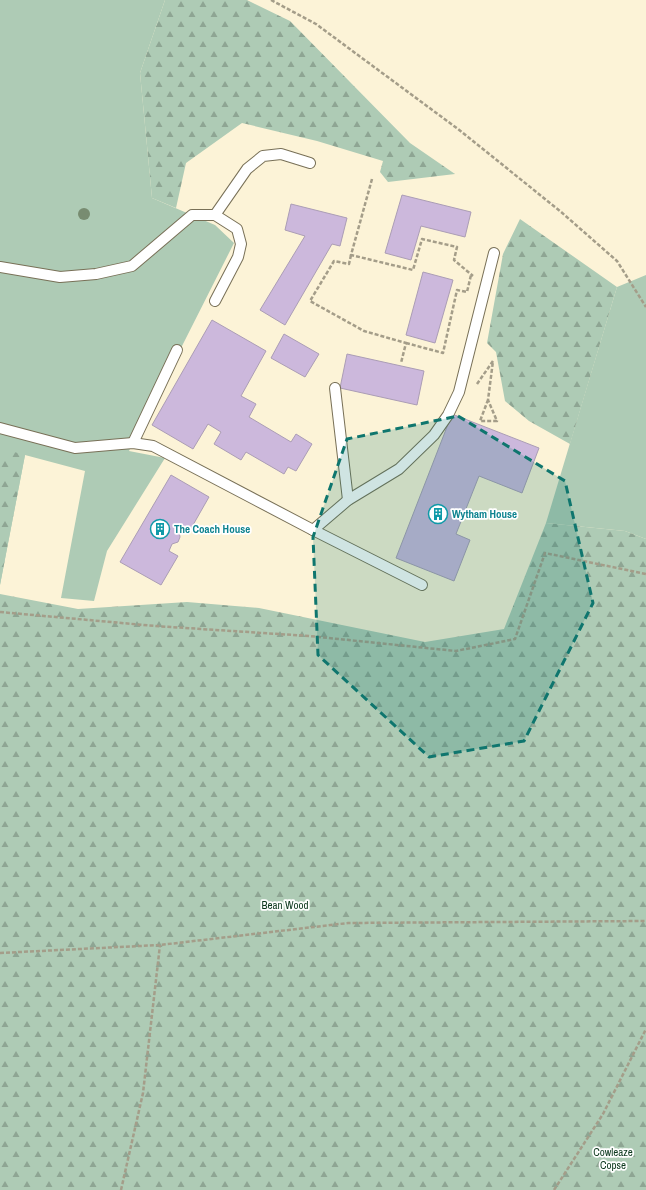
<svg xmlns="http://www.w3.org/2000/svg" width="646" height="1190" font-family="'Archivo Narrow',sans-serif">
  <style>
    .grass { fill: #aecbb5 }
    .forest { fill: url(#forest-firs) }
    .building { fill: #ccb8dc; stroke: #ab9db5 }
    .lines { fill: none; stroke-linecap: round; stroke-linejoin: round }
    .lane-casing { stroke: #787057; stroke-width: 12 }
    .path { stroke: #a49d89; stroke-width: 2.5; stroke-dasharray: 4 2; stroke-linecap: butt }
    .lane { stroke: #fff; stroke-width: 10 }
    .tree { fill: #788c71 }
    .marked { fill: #0f766e; fill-opacity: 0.2; stroke: #0f766e; stroke-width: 3; stroke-dasharray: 8 5; stroke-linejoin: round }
    .labels { text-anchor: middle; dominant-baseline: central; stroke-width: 3.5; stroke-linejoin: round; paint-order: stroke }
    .culture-label { font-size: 11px; font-weight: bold; fill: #0d838f; stroke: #fff; text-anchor: start }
    .park-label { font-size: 11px; fill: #0c381d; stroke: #fff }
  </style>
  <defs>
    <pattern id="forest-firs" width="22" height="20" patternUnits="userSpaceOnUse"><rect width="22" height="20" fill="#aecbb5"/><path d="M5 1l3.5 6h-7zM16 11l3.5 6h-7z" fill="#8ea593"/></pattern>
  </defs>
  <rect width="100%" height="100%" fill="#fcf3d7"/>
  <g class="grass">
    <polygon points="0,0 165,0 140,73 152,198 215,225 234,243 129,451 165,458 107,551 94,601 61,598 85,471 25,455 0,585"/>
    <polygon points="646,275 646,539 625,531 546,523 617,287"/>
  </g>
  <g class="forest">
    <polygon points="165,0 247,0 290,21 410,143 455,174 388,182 380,172 383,161 317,141 242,123 186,163 176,208 152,198 140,73"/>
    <polygon points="520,219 617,287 570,444 529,421 505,401 496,352 487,343 503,254"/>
    <polygon points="0,448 25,455 0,585"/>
    <polygon points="546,523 625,531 646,539 646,1190 0,1190 0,594 78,609 187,602 259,608 425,642 504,629"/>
  </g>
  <g class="building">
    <polygon points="402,195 471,212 465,237 421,226 411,260 385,253"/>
    <polygon points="291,204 347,218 340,246 332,244 285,325 260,310 305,236 285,230"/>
    <polygon points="423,272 453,280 435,343 406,335"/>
    <polygon points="212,320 266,351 241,396 256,404 249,417 291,442 296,434 312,444 296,471 288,467 284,474 246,452 241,460 214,444 221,432 208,424 193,449 152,425"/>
    <polygon points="284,334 319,354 305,377 271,358"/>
    <polygon points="347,354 424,371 417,405 340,388"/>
    <polygon points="452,414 539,448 522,493 479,476 456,534 470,540 454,581 396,558"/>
    <polygon points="171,475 209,497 189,532 182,527 179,531 180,537 178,542 172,544 169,551 178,556 161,585 120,562"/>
  </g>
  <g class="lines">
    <g class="lane-casing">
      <g id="lane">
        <polyline points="0,267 60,277 96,274 132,266 192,215 215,215 247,169 263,156 281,154 310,163"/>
        <polyline points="215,301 238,257 241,244 237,229 215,215"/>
        <polyline points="335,388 348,500"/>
        <polyline points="0,428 75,448 133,443 153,446 313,530 348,500 399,469 434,435 448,415 459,392 494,253"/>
        <polyline points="133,443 177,350"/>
        <polyline points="313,530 422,585"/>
      </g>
    </g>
    <g class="path">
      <polyline points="271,0 316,24 458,129 560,211 617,261 646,307"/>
      <polyline points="372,179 351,255 413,270 422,239 457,247 454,260 473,276"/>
      <polyline points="351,255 349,264 334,261 310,301 364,331 406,343 401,363"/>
      <polyline points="406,343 443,353 457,290 467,292 471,275"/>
      <polyline points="477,384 493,361 488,400 497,421 480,421 488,400"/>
      <polyline points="0,612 155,626 309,636 456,651 515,639 545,553 646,574"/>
      <polyline points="0,953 160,945 348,923 646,921"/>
      <polyline points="121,1190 143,1093 160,945"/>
      <polyline points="554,1190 603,1114 646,1029"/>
    </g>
    <use href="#lane" class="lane"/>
  </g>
  <circle class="tree" cx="84" cy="214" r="6"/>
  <path class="marked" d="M 458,416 L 565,481 L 593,603 L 524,741 L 429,757 L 318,655 L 313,537 L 347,439 Z"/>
  <defs>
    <g id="building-ring" transform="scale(1)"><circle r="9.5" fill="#fff" stroke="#0f9aa8" stroke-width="1.5"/><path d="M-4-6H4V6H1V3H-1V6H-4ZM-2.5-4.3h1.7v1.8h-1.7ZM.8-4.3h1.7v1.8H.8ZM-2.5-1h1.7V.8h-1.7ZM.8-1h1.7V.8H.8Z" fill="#0f9aa8"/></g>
  </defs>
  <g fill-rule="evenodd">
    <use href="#building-ring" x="438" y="514"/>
    <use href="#building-ring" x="160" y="529"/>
  </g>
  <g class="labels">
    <g class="culture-label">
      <text x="452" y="514">Wytham House</text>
      <text x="174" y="529">The Coach House</text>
    </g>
    <g class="park-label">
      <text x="285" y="905">Bean Wood</text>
      <text x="613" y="1152">Cowleaze<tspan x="613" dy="13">Copse</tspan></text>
    </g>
  </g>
</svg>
